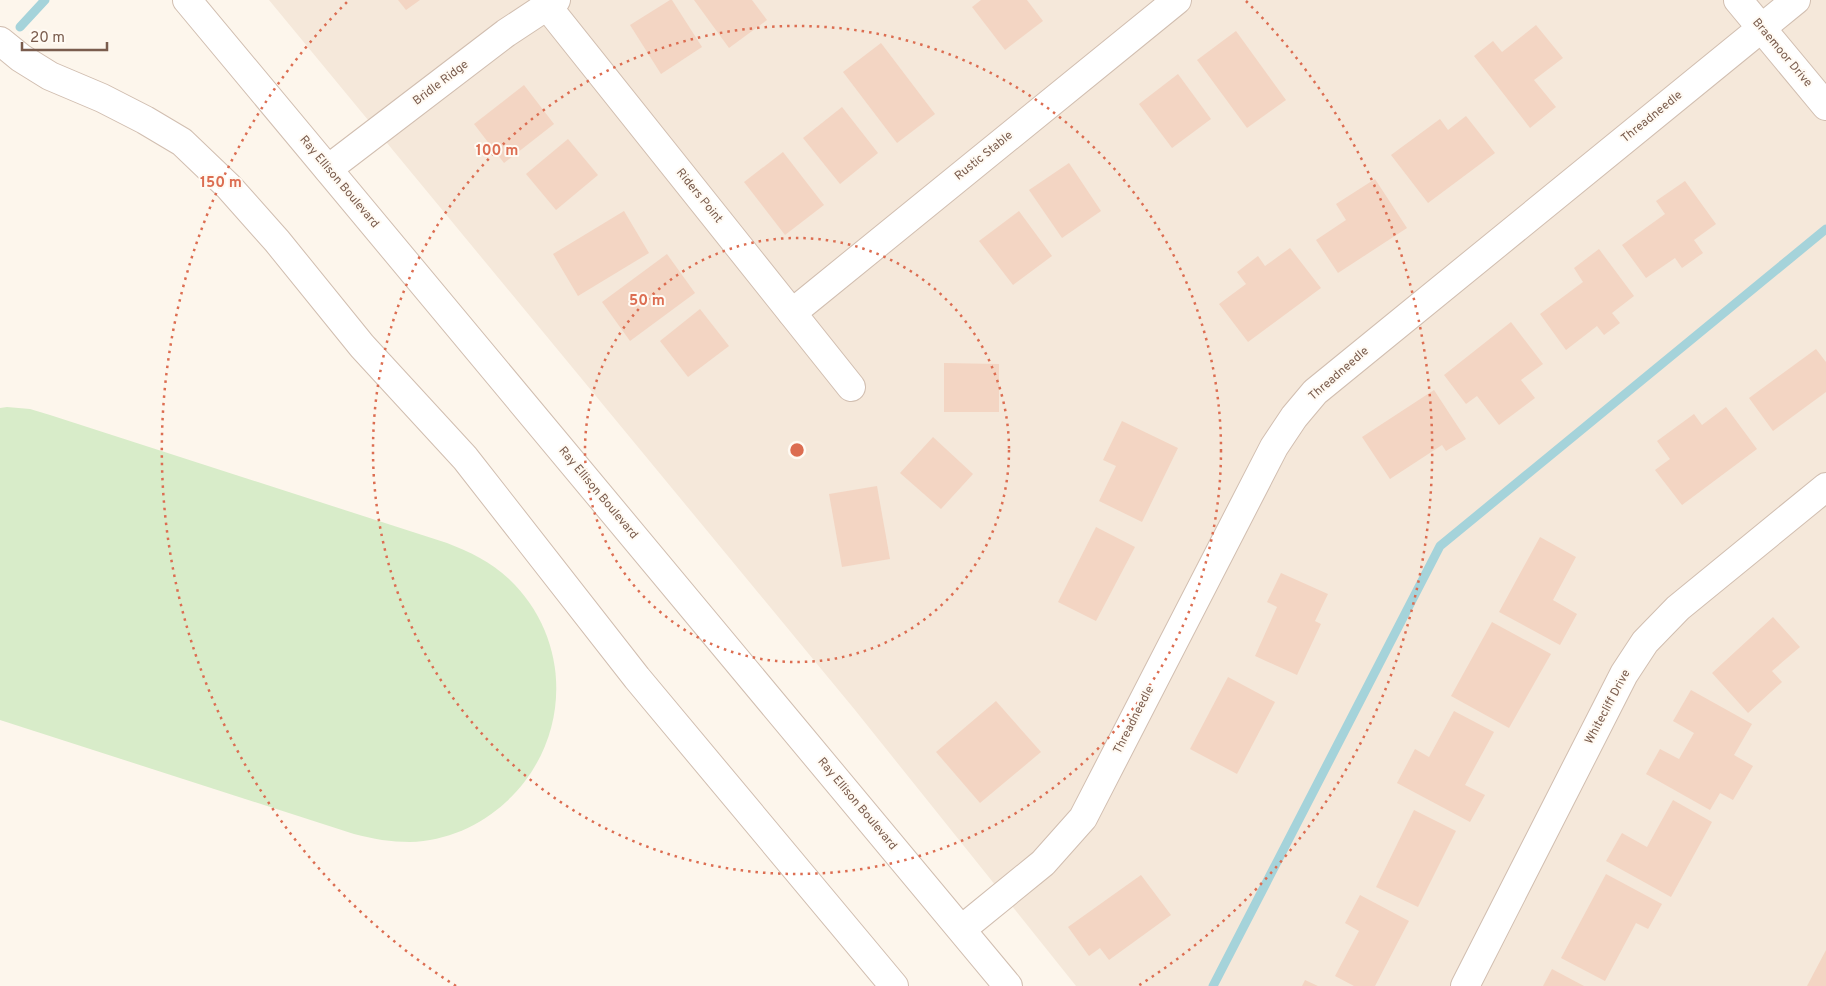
<svg xmlns="http://www.w3.org/2000/svg" width="1826" height="986" font-family="Overpass,sans-serif">
  <style>
    .residential { fill: #f5e8da }
    .green { fill: #d8ecc9 }
    .lines { fill: none; stroke-linecap: round; stroke-linejoin: round }
    .stream { stroke: #a5d3da; stroke-width: 9 }
    .building { fill: #f3d5c3 }
    .minor-casing { stroke: #d1beb0; stroke-width: 30 }
    .tertiary-casing { stroke: #d1beb0; stroke-width: 30 }
    .minor { stroke: #fff; stroke-width: 28 }
    .tertiary { stroke: #fff; stroke-width: 28 }
    .ring { fill: none; stroke: #dc6d51; stroke-width: 2.5; stroke-dasharray: 2.5 5 }
    .labels { text-anchor: middle; dominant-baseline: central; stroke-width: 4; stroke-linejoin: round; paint-order: stroke }
    .street-label { font-size: 12px; fill: #7a5c4d; stroke: #fffaf3 }
    .centre { fill: #dc6d51; stroke: #fffaf3; stroke-width: 2.5 }
    .ring-label { font-size: 15px; text-anchor: middle; font-weight: bold; fill: #dc6d51; stroke: #fffaf3; stroke-width: 4; stroke-linejoin: round; paint-order: stroke }
  </style>
  <rect width="100%" height="100%" fill="#fdf6ec"/>
  <polygon class="residential" points="269,0 1826,0 1826,986 1076,986 855,710"/>
  <path class="green" d="M 7,407 L 30,409 L 50,415 L 447,543 C 470,552 491,562 509,579 C 574,641 571,742 506,802 C 480,826 446,841 410,842 C 391,842 373,839 354,834 L 0,720 L 0,408 Z"/>
  <g class="lines">
    <g class="stream">
      <polyline points="20,27 45,0"/>
      <polyline points="1213,986 1440,546 1826,229"/>
    </g>
  </g>
  <g class="building">
    <polygon points="398,0 420,0 406,10"/>
    <polygon points="670,0 672,0 702,47 661,74 630,25"/>
    <polygon points="694,0 752,0 767,20 729,48"/>
    <polygon points="981,0 1027,0 1043,21 1005,50 972,7"/>
    <polygon points="1536,25 1563,58 1534,80 1556,107 1530,128 1474,56 1493,41 1502,52"/>
    <polygon points="1236,31 1286,100 1247,128 1197,60"/>
    <polygon points="881,43 935,114 897,143 843,72"/>
    <polygon points="1178,74 1211,119 1172,148 1139,104"/>
    <polygon points="524,85 554,124 504,163 474,124"/>
    <polygon points="842,107 878,153 840,184 803,138"/>
    <polygon points="1466,116 1495,153 1428,203 1391,155 1440,119 1448,130"/>
    <polygon points="568,139 598,175 556,210 526,174"/>
    <polygon points="783,152 824,205 785,235 744,182"/>
    <polygon points="1069,163 1101,211 1062,238 1029,190"/>
    <polygon points="1375,179 1407,228 1338,273 1316,240 1346,220 1336,204"/>
    <polygon points="1685,181 1716,224 1694,240 1703,253 1682,268 1675,258 1646,278 1622,245 1665,214 1656,201"/>
    <polygon points="624,211 649,253 578,296 553,254"/>
    <polygon points="1019,211 1052,256 1013,285 979,241"/>
    <polygon points="1290,248 1321,288 1248,342 1219,304 1246,284 1237,272 1258,256 1265,266"/>
    <polygon points="1599,249 1634,296 1612,313 1620,323 1604,335 1597,326 1566,350 1540,314 1583,282 1574,268"/>
    <polygon points="667,254 695,293 630,341 602,302"/>
    <polygon points="700,309 729,346 688,377 660,341"/>
    <polygon points="1511,322 1543,364 1521,380 1535,398 1499,425 1477,396 1466,404 1444,375"/>
    <polygon points="1816,349 1826,362 1826,392 1773,431 1749,398"/>
    <polygon points="944,363 999,364 999,412 944,412"/>
    <polygon points="1434,390 1466,439 1446,451 1442,445 1390,479 1362,437"/>
    <polygon points="1726,407 1757,449 1682,505 1655,470 1670,459 1657,441 1694,414 1702,425"/>
    <polygon points="1122,421 1178,448 1142,522 1099,501 1116,466 1103,460"/>
    <polygon points="933,437 973,474 941,509 900,473"/>
    <polygon points="877,486 890,559 842,567 829,494"/>
    <polygon points="1096,527 1135,547 1096,621 1058,602"/>
    <polygon points="1540,537 1576,557 1553,600 1577,614 1560,645 1499,612"/>
    <polygon points="1281,573 1328,594 1315,621 1321,624 1297,675 1255,656 1277,607 1267,602"/>
    <polygon points="1773,617 1800,647 1772,671 1782,682 1748,713 1712,673"/>
    <polygon points="1492,622 1551,654 1509,728 1451,696"/>
    <polygon points="1228,677 1275,702 1237,774 1190,749"/>
    <polygon points="1691,690 1752,724 1734,755 1753,766 1733,800 1720,793 1710,810 1646,774 1660,749 1679,759 1694,733 1673,721"/>
    <polygon points="996,701 1041,752 980,803 936,752"/>
    <polygon points="1454,711 1494,732 1465,785 1485,795 1470,822 1397,783 1415,749 1429,757"/>
    <polygon points="1673,800 1712,822 1671,897 1606,861 1622,833 1647,847"/>
    <polygon points="1414,810 1456,831 1418,907 1376,887"/>
    <polygon points="1606,874 1662,904 1648,929 1636,923 1605,981 1561,958"/>
    <polygon points="1141,875 1171,915 1109,960 1100,948 1089,956 1068,927"/>
    <polygon points="1360,895 1409,921 1375,986 1354,986 1335,976 1359,931 1345,923"/>
    <polygon points="1826,950 1826,986 1807,986"/>
    <polygon points="1552,969 1584,986 1543,986"/>
    <polygon points="1305,980 1318,986 1302,986"/>
  </g>
  <g class="lines">
    <g class="minor-casing">
      <g id="minor">
        <polyline points="1738,0 1826,106"/>
        <polyline points="547,6 851,387"/>
        <polyline points="0,41 21,58 50,76 102,98 145,120 182,142 229,187 277,241 362,346 465,458 637,678 894,986"/>
        <polyline points="328,169 506,33 556,0"/>
        <polyline points="792,313 1177,0"/>
        <polyline points="962,929 1043,863 1083,818 1274,447 1294,417 1315,392 1796,0"/>
        <polyline points="1465,986 1624,674 1645,642 1678,608 1826,487"/>
      </g>
    </g>
    <g class="tertiary-casing">
      <polyline id="tertiary" points="187,0 1008,986"/>
    </g>
    <use href="#minor" class="minor"/>
    <use href="#tertiary" class="tertiary"/>
  </g>
  <g class="ring">
    <circle cx="797" cy="450" r="212"/>
    <circle cx="797" cy="450" r="424"/>
    <path d="M456 986A635 635 0 0 1 348 1M1246 1A635 635 0 0 1 1138 986"/>
  </g>
  <g class="labels">
    <g class="street-label">
      <text transform="translate(1782 53) rotate(50)">Braemoor Drive</text>
      <text transform="translate(441 83) rotate(-37)">Bridle Ridge</text>
      <text transform="translate(1652 117) rotate(-39)">Threadneedle</text>
      <text transform="translate(984 156) rotate(-39)">Rustic Stable</text>
      <text transform="translate(339 182) rotate(50)">Ray Ellison Boulevard</text>
      <text transform="translate(699 196) rotate(51)">Riders Point</text>
      <text transform="translate(1339 374) rotate(-41)">Threadneedle</text>
      <text transform="translate(598 493) rotate(50)">Ray Ellison Boulevard</text>
      <text transform="translate(1608 707) rotate(-62)">Whitecliff Drive</text>
      <text transform="translate(1134 720) rotate(-63)">Threadneedle</text>
      <text transform="translate(857 804) rotate(50)">Ray Ellison Boulevard</text>
    </g>
  </g>
  <circle cx="797" cy="450" r="8" class="centre"/>
  <g class="ring-label">
    <text x="497" y="155">100 m</text>
    <text x="221" y="187">150 m</text>
    <text x="647" y="305">50 m</text>
  </g>
  <path d="M22 42v8h85v-8" fill="none" stroke="#7a5c4d" stroke-width="2.5"/>
  <text x="30" y="42" font-size="15" fill="#7a5c4d" stroke="#fffaf3" stroke-width="4" paint-order="stroke">20 m</text>
</svg>
